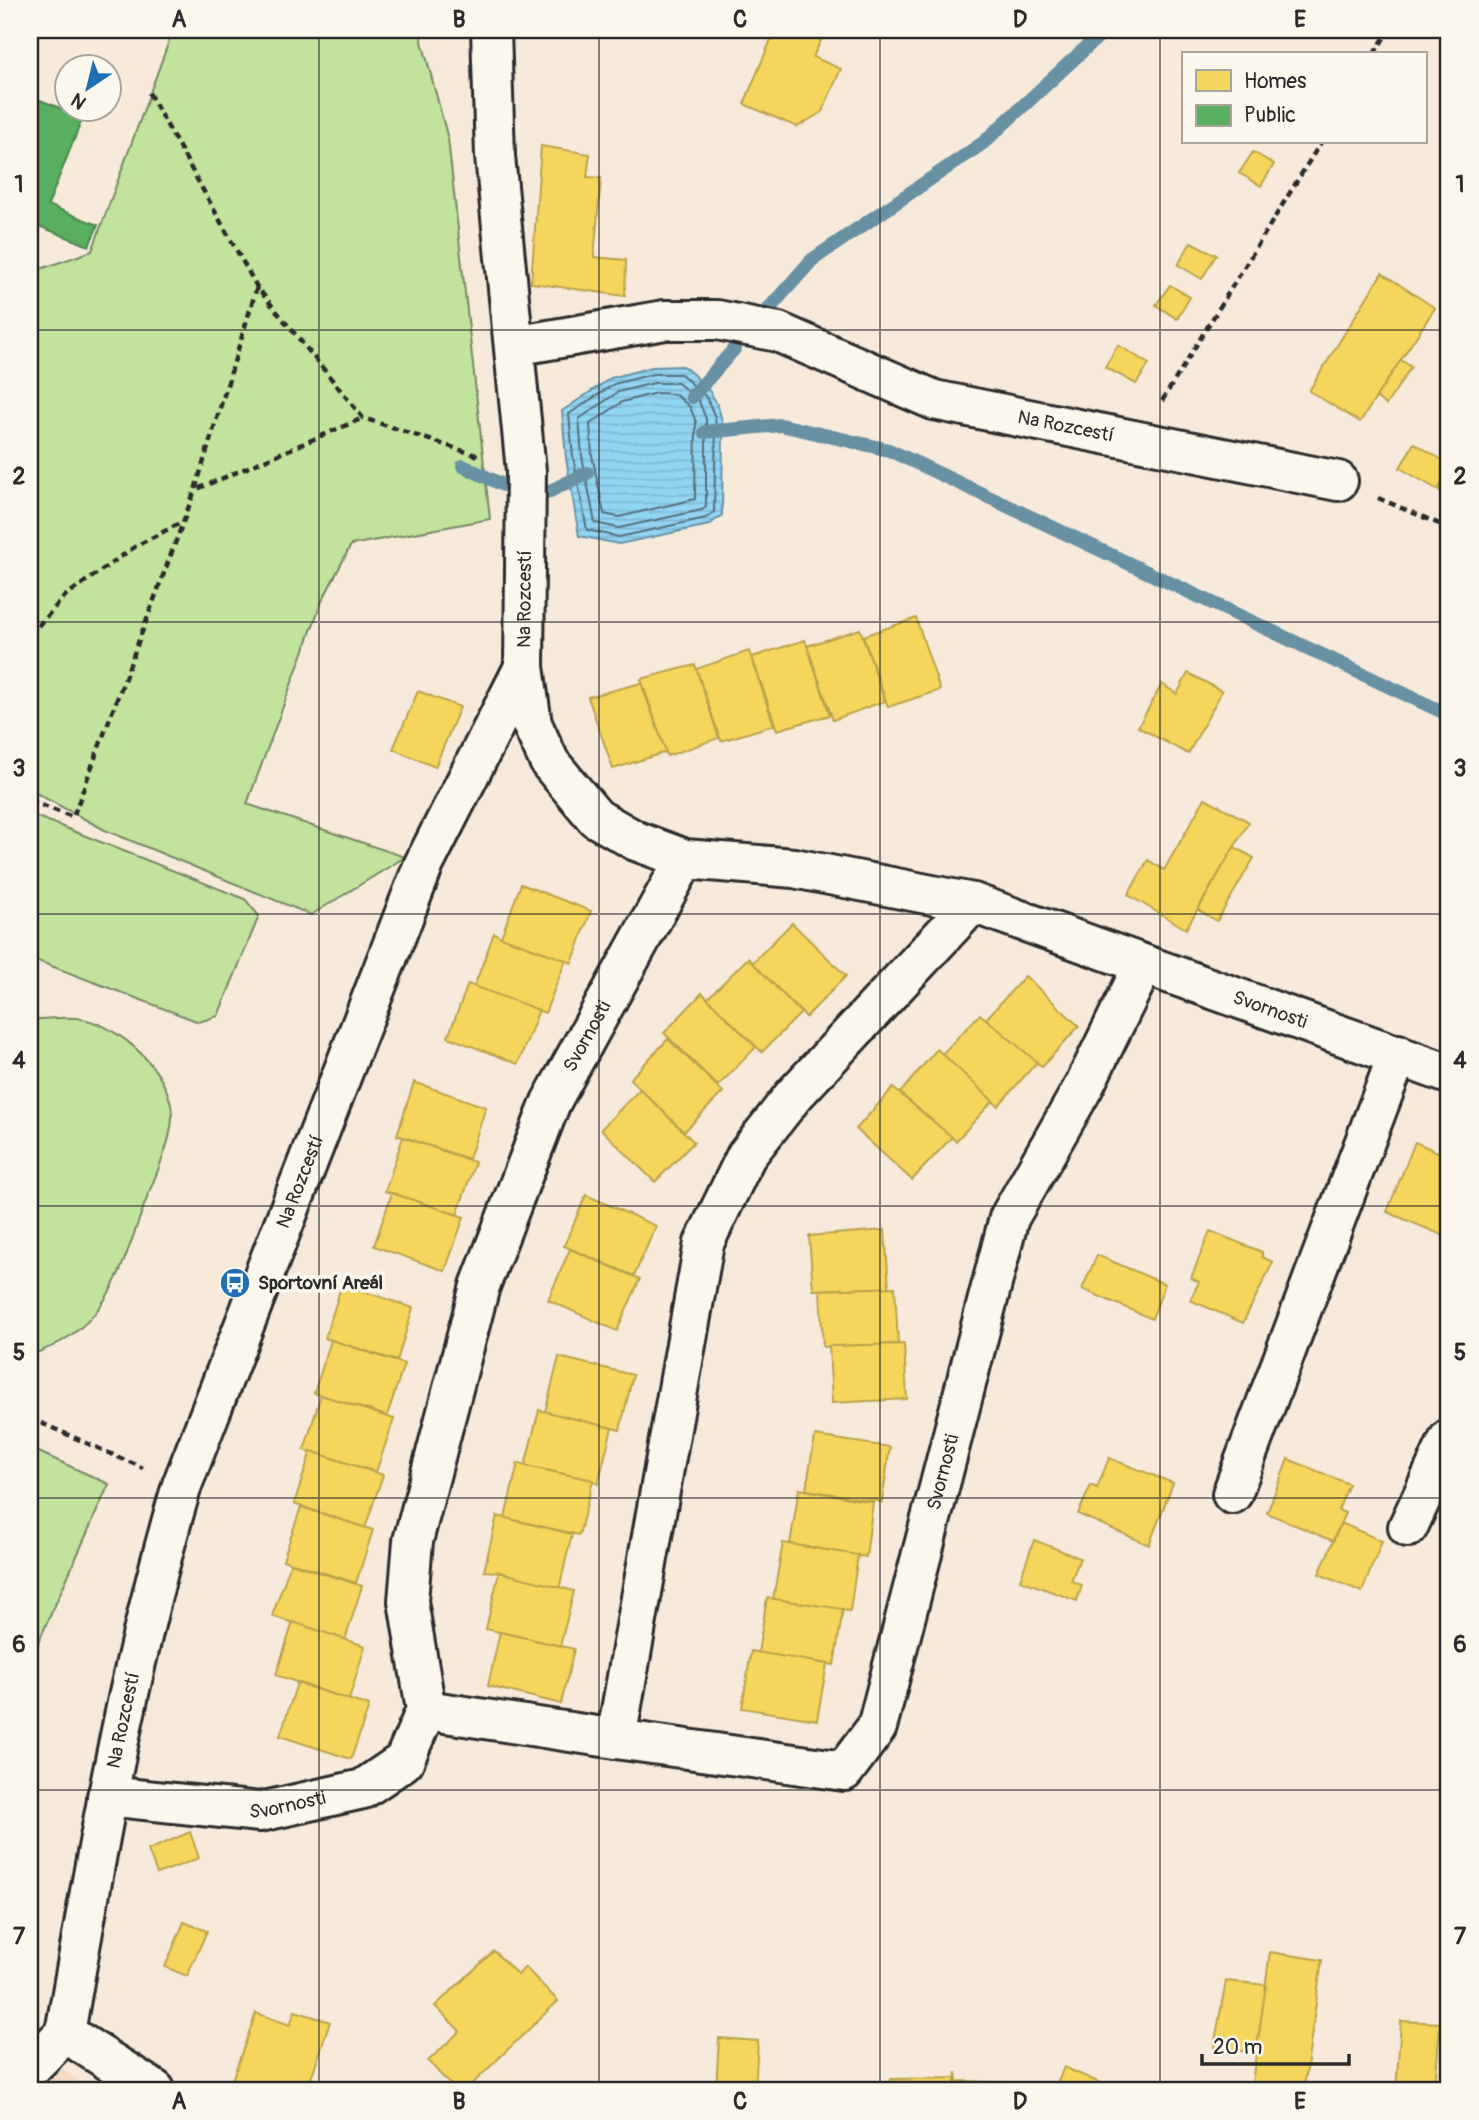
<svg xmlns="http://www.w3.org/2000/svg" width="1479" height="2120" font-family="Pangolin,sans-serif">
  <style>
    .built { fill: #f2dac7 }
    .park { fill: #c1e39c; stroke: #768764; stroke-width: 2 }
    .water { fill: url(#water-rules); stroke: #6891a3; stroke-width: 2 }
    .homes { fill: #f6d55c; stroke: #b9a24d; stroke-width: 2 }
    .public { fill: #5aae61; stroke: #4c8751; stroke-width: 2 }
    .lines { fill: none; stroke-linecap: round; stroke-linejoin: round }
    .shore { stroke: #546f7b; stroke-width: 2 }
    .stream { stroke: #6891a3; stroke-width: 14 }
    .minor-casing { stroke: #2b2b2b; stroke-width: 44 }
    .path { stroke: #2b2b2b; stroke-width: 4.5; stroke-dasharray: 7 5; stroke-linecap: butt }
    .minor { stroke: #fbf7ec; stroke-width: 38 }
    .rail-casing { stroke: #2b2b2b; stroke-width: 8 }
    .rail { stroke: #fbf7ec; stroke-width: 5; stroke-dasharray: 16; stroke-linecap: butt }
    .grid { fill: none; stroke: #2b2b2b; stroke-width: 2; stroke-opacity: 0.55 }
    .labels { text-anchor: middle; dominant-baseline: central; stroke-width: 7; stroke-linejoin: round; paint-order: stroke }
    .street-label { font-size: 19px; fill: #2b2b2b; stroke: #fbf7ec }
    .poi-label { font-size: 19px; font-weight: bold; fill: #2b2b2b; stroke: #fbf7ec; text-anchor: start }
    .neatline { fill: none; stroke: #2b2b2b; stroke-width: 2.5 }
    .grid-label { font-size: 23px; text-anchor: middle; font-weight: bold; fill: #2b2b2b }
  </style>
  <defs>
    <pattern id="water-rules" width="6" height="5" patternUnits="userSpaceOnUse" patternTransform="scale(1.75)"><rect width="6" height="5" fill="#91d5f3"/><path d="M0 2.5h6" fill="none" stroke="#7db7d0"/></pattern>
  </defs>
  <rect width="100%" height="100%" fill="#f7eadb"/>
  <filter id="ink" filterUnits="userSpaceOnUse"><feTurbulence type="fractalNoise" baseFrequency=".0143" numOctaves="2"/><feDisplacementMap in="SourceGraphic" scale="14" xChannelSelector="R" yChannelSelector="G"/><feConvolveMatrix kernelMatrix="1 2 1 2 8 2 1 2 1" color-interpolation-filters="sRGB"/></filter>
  <g filter="url(#ink)">
    <polygon class="built" points="30,2042 69,2074 91,2090 30,2090"/>
    <g class="park">
      <polygon points="173,30 419,30 448,139 490,519 351,545 322,601 247,804 405,857 311,915 105,830 30,790 30,277 32,272 92,251"/>
      <polygon points="30,814 245,899 259,916 218,1016 199,1022 30,958"/>
      <path d="M 39,1019 C 52,1019 69,1016 82,1019 C 121,1026 171,1073 172,1114 C 173,1141 153,1180 144,1206 C 119,1274 107,1331 30,1355 L 30,1022 Z"/>
      <polygon points="30,1448 109,1484 30,1661"/>
    </g>
    <path class="water" d="M 683,366 C 707,385 718,396 723,427 L 722,515 L 709,525 L 619,544 L 579,536 L 566,458 L 562,411 L 611,378 L 652,367 Z"/>
    <g class="homes">
      <polygon points="775,30 826,30 813,57 841,69 822,112 797,127 744,104"/>
      <polygon points="879,30 901,30 896,40"/>
      <polygon points="541,146 590,154 587,177 601,178 594,257 626,260 625,296 531,283"/>
      <polygon points="1253,152 1274,164 1261,186 1239,173"/>
      <polygon points="1191,242 1216,255 1202,279 1178,265"/>
      <polygon points="1382,273 1435,308 1360,422 1309,391"/>
      <polygon points="1170,285 1190,297 1177,319 1156,305"/>
      <polygon points="1118,345 1149,364 1136,384 1105,367"/>
      <polygon points="1401,360 1411,367 1386,405 1376,397"/>
      <polygon points="1414,443 1449,464 1449,471 1438,490 1400,468"/>
      <polygon points="1449,471 1449,497 1438,490"/>
      <polygon points="916,618 940,690 888,707 863,636"/>
      <polygon points="860,629 885,701 833,720 807,646"/>
      <polygon points="805,640 830,715 777,730 752,657"/>
      <polygon points="749,651 774,725 721,741 696,669"/>
      <polygon points="695,665 719,738 667,756 641,679"/>
      <polygon points="1188,673 1222,691 1188,754 1138,727 1162,684 1177,694"/>
      <polygon points="641,683 666,752 613,769 588,697"/>
      <polygon points="418,691 460,707 435,767 393,749"/>
      <polygon points="1205,798 1249,822 1186,929 1128,895 1148,860 1164,870"/>
      <polygon points="1234,847 1254,858 1217,921 1198,910"/>
      <polygon points="521,884 591,911 572,963 501,937"/>
      <polygon points="792,923 846,976 806,1017 752,963"/>
      <polygon points="494,933 501,937 566,960 545,1013 474,987"/>
      <polygon points="748,958 801,1013 762,1052 707,999"/>
      <polygon points="1025,976 1079,1026 1042,1067 986,1019"/>
      <polygon points="468,984 539,1010 518,1064 448,1037"/>
      <polygon points="702,993 756,1047 718,1086 664,1033"/>
      <polygon points="980,1014 1037,1062 998,1106 942,1054"/>
      <polygon points="668,1039 723,1092 684,1132 630,1079"/>
      <polygon points="937,1049 993,1101 956,1141 900,1093"/>
      <polygon points="414,1082 486,1107 469,1159 397,1135"/>
      <polygon points="893,1088 952,1137 912,1180 856,1129"/>
      <polygon points="640,1089 694,1142 655,1182 601,1129"/>
      <polygon points="403,1137 475,1162 457,1215 385,1191"/>
      <polygon points="1415,1142 1449,1157 1449,1238 1387,1212"/>
      <polygon points="392,1193 464,1217 445,1271 374,1246"/>
      <polygon points="586,1195 656,1226 634,1276 564,1246"/>
      <polygon points="885,1230 889,1288 813,1290 809,1236"/>
      <polygon points="1210,1231 1262,1252 1262,1257 1273,1262 1243,1323 1190,1300 1199,1282 1191,1278"/>
      <polygon points="570,1249 640,1279 617,1331 548,1300"/>
      <polygon points="1097,1255 1165,1284 1152,1319 1082,1289"/>
      <polygon points="342,1284 413,1308 397,1361 325,1338"/>
      <polygon points="895,1287 898,1344 823,1347 820,1290"/>
      <polygon points="331,1340 404,1364 387,1416 314,1393"/>
      <polygon points="904,1344 907,1399 832,1403 829,1346"/>
      <polygon points="559,1357 633,1375 620,1430 545,1412"/>
      <polygon points="321,1395 394,1419 376,1472 304,1450"/>
      <polygon points="539,1410 612,1428 598,1484 593,1480 525,1466"/>
      <polygon points="815,1436 890,1447 882,1502 806,1490"/>
      <polygon points="311,1451 383,1475 365,1528 294,1504"/>
      <polygon points="1109,1458 1173,1483 1149,1545 1078,1514 1091,1485 1097,1488"/>
      <polygon points="1288,1459 1349,1484 1338,1510 1345,1513 1333,1541 1267,1513"/>
      <polygon points="518,1463 525,1466 593,1480 579,1535 505,1518"/>
      <polygon points="799,1489 873,1502 866,1557 790,1544"/>
      <polygon points="301,1507 373,1530 356,1583 283,1560"/>
      <polygon points="497,1516 572,1534 559,1589 499,1572 484,1571"/>
      <polygon points="1341,1523 1382,1541 1362,1592 1319,1574"/>
      <polygon points="1034,1540 1080,1558 1071,1581 1082,1585 1077,1601 1020,1580"/>
      <polygon points="783,1543 858,1555 850,1611 773,1599"/>
      <polygon points="291,1563 362,1586 345,1640 272,1616"/>
      <polygon points="499,1572 574,1591 560,1646 486,1629"/>
      <polygon points="767,1598 843,1609 834,1665 758,1653"/>
      <polygon points="293,1622 365,1646 349,1700 276,1675"/>
      <polygon points="500,1632 574,1649 561,1704 488,1686"/>
      <polygon points="751,1651 827,1664 817,1720 742,1708"/>
      <polygon points="297,1683 369,1706 351,1759 280,1736"/>
      <polygon points="190,1832 199,1858 157,1874 148,1850"/>
      <polygon points="184,1922 207,1931 187,1976 165,1967"/>
      <polygon points="494,1951 518,1975 525,1967 558,2001 466,2090 455,2090 428,2061 460,2031 435,2006"/>
      <polygon points="1270,1952 1322,1960 1304,2089 1252,2083"/>
      <polygon points="1226,1981 1266,1985 1256,2053 1214,2047"/>
      <polygon points="295,2011 330,2022 307,2090 251,2090 231,2083 256,2013 290,2025"/>
      <polygon points="1401,2021 1440,2023 1435,2090 1396,2090"/>
      <polygon points="719,2038 758,2041 755,2090 663,2090 664,2085 716,2089"/>
      <polygon points="1064,2067 1107,2086 1105,2090 1054,2090"/>
      <polygon points="956,2072 957,2081 1019,2083 1019,2090 955,2090"/>
      <polygon points="955,2078 955,2090 890,2090 891,2079"/>
    </g>
    <polygon class="public" points="30,96 83,117 48,205 98,225 89,246 39,226 30,250"/>
    <g class="lines">
      <g class="shore">
        <polygon points="653,374 681,374 706,397 715,417 716,428 714,512 706,518 619,537 587,530 573,457 569,414 614,384"/>
        <polygon points="654,383 678,383 699,401 706,419 706,507 702,510 619,528 595,523 582,456 579,419 618,392"/>
        <polygon points="656,393 675,394 690,407 696,422 695,499 619,517 604,514 592,455 590,424 622,402"/>
      </g>
      <g class="stream">
        <polyline points="766,312 812,260 983,143 1105,30"/>
        <polyline points="692,397 735,348"/>
        <polyline points="705,432 781,425 889,450 1449,715"/>
        <polyline points="463,466 503,485"/>
        <polyline points="544,494 587,473"/>
      </g>
      <g class="minor-casing">
        <g id="minor">
          <path id="s1" d="M 514,346 L 665,320 L 717,320 L 778,332 L 934,400 L 1338,481"/>
          <path id="s2" d="M 524,667 L 532,724 L 550,763 L 596,818 L 636,841 L 685,859 L 794,868 L 973,903 L 1449,1074"/>
          <path id="s3" d="M 973,903 L 794,1095 L 746,1156 L 704,1243 L 616,1739 L 844,1771 L 877,1727 L 1009,1218 L 1084,1086 L 1143,966"/>
          <polyline points="1232,1494 1398,1054"/>
          <polyline points="1408,1527 1449,1439"/>
          <polyline points="426,1710 616,1739"/>
          <path id="s4" d="M 107,1796 L 260,1812 L 363,1789 L 404,1761 L 426,1710 L 408,1601 L 413,1541 L 480,1286 L 551,1102 L 685,859"/>
          <path id="s5" d="M 65,2033 C 97,1849 129,1664 182,1485 L 424,864 L 524,667 L 526,471 L 495,156 L 491,30"/>
          <polyline points="65,2033 155,2090"/>
          <polyline points="30,2068 65,2033"/>
        </g>
      </g>
      <g class="path">
        <polyline points="1374,54 1389,30"/>
        <polyline points="149,93 257,287 363,418 479,456"/>
        <polyline points="257,287 195,490 363,418"/>
        <polyline points="1162,401 1321,142"/>
        <polyline points="1378,498 1449,528"/>
        <polyline points="30,635 65,596 136,546 182,522"/>
        <polyline points="30,801 73,817 195,490"/>
        <polyline points="30,1418 143,1468"/>
      </g>
      <use href="#minor" class="minor"/>
      <g class="rail-casing">
        <polyline id="rail" points="30,2089 31,2090"/>
      </g>
      <use href="#rail" class="rail"/>
    </g>
  </g>
  <path class="grid" d="M 319,30 L 319,2090M 599,30 L 599,2090M 880,30 L 880,2090M 1160,30 L 1160,2090M 30,330 L 1449,330M 30,622 L 1449,622M 30,914 L 1449,914M 30,1206 L 1449,1206M 30,1498 L 1449,1498M 30,1790 L 1449,1790"/>
  <defs>
    <g id="bus-disc" transform="scale(1.575)"><circle r="9.5" fill="#1f6fb2" stroke="#fbf7ec"/><path d="M-5-6H5V4H4V6H2V4H-2V6H-4V4H-5ZM-3.5-4V0h7V-4ZM-3.5 1.2v1.5H-2V1.2ZM2 1.2v1.5H3.5V1.2Z" fill="#fff"/></g>
  </defs>
  <g fill-rule="evenodd">
    <use href="#bus-disc" x="235" y="1283"/>
  </g>
  <g class="labels">
    <g class="street-label">
      <text stroke="none"><textPath href="#s1" startOffset="572">Na Rozcestí</textPath></text>
      <text stroke="none"><textPath href="#s5" startOffset="1516">Na Rozcestí</textPath></text>
      <text stroke="none"><textPath href="#s2" startOffset="878">Svornosti</textPath></text>
      <text stroke="none"><textPath href="#s4" startOffset="1071">Svornosti</textPath></text>
      <text stroke="none"><textPath href="#s5" startOffset="886">Na Rozcestí</textPath></text>
      <text stroke="none"><textPath href="#s3" startOffset="1489">Svornosti</textPath></text>
      <text stroke="none"><textPath href="#s5" startOffset="318">Na Rozcestí</textPath></text>
      <text stroke="none"><textPath href="#s4" startOffset="182">Svornosti</textPath></text>
    </g>
    <g class="poi-label">
      <text x="258" y="1283">Sportovní Areál</text>
    </g>
  </g>
  <rect width="1479" height="2120" fill="none" stroke="#fbf7ec" stroke-width="77"/>
  <rect x="1182" y="52" width="245" height="91" fill="#fbf7ec" stroke="#a8a59f" stroke-width="2"/>
  <rect x="1196" y="70" width="35" height="21" fill="#f6d55c" stroke="#a8a59f" stroke-width="2"/>
  <text x="1244" y="88" font-size="21" fill="#2b2b2b">Homes</text>
  <rect x="1196" y="105" width="35" height="21" fill="#5aae61" stroke="#a8a59f" stroke-width="2"/>
  <text x="1244" y="122" font-size="21" fill="#2b2b2b">Public</text>
  <g transform="translate(88 88) rotate(215)"><circle r="33" fill="#fbf7ec" stroke="#a8a59f" stroke-width="2"/>
  <path d="M0-5L12 26L0 18L-12 26Z" fill="#1f6fb2"/>
  <text y="-10" font-size="19" font-weight="bold" text-anchor="middle" fill="#2b2b2b">N</text>
  </g>
  <path d="M1202 2054v10h147v-10" fill="none" stroke="#2b2b2b" stroke-width="3.5"/>
  <text x="1213" y="2054" font-size="21" fill="#2b2b2b" stroke="#fbf7ec" stroke-width="5" paint-order="stroke">20 m</text>
  <rect x="38" y="38" width="1402" height="2044" class="neatline"/>
  <g class="grid-label">
    <text x="179" y="27">A</text>
    <text x="459" y="27">B</text>
    <text x="740" y="27">C</text>
    <text x="1020" y="27">D</text>
    <text x="1300" y="27">E</text>
    <text x="19" y="192">1</text>
    <text x="1460" y="192">1</text>
    <text x="19" y="484">2</text>
    <text x="1460" y="484">2</text>
    <text x="19" y="776">3</text>
    <text x="1460" y="776">3</text>
    <text x="19" y="1068">4</text>
    <text x="1460" y="1068">4</text>
    <text x="19" y="1360">5</text>
    <text x="1460" y="1360">5</text>
    <text x="19" y="1652">6</text>
    <text x="1460" y="1652">6</text>
    <text x="19" y="1944">7</text>
    <text x="1460" y="1944">7</text>
    <text x="179" y="2109">A</text>
    <text x="459" y="2109">B</text>
    <text x="740" y="2109">C</text>
    <text x="1020" y="2109">D</text>
    <text x="1300" y="2109">E</text>
  </g>
</svg>
